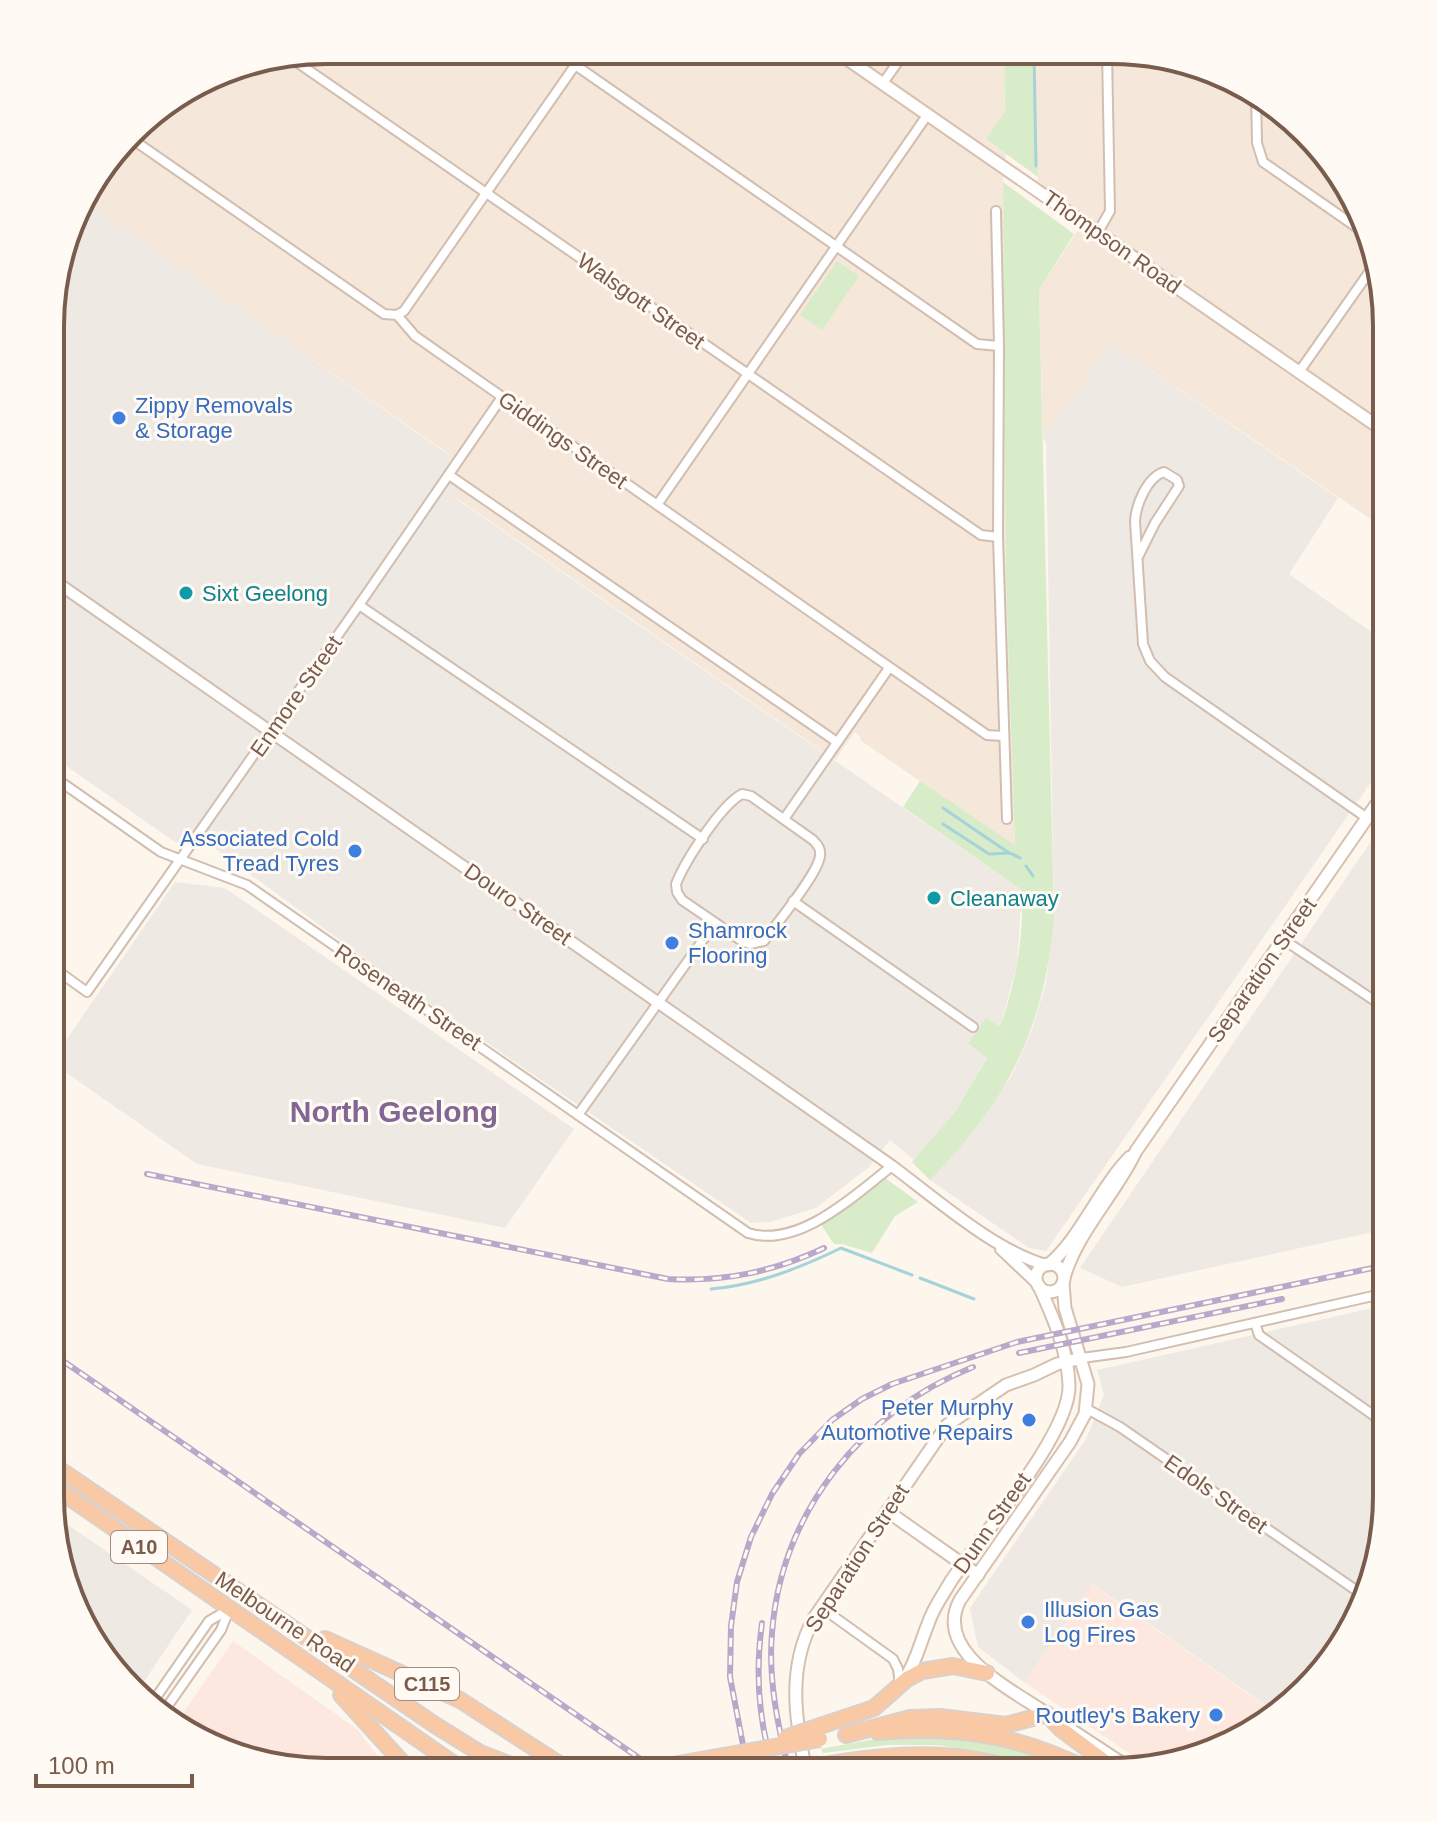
<svg xmlns="http://www.w3.org/2000/svg" width="1437" height="1822" font-family="Helvetica,sans-serif">
  <style>
    .residential { fill: #f5e8da }
    .commercial { fill: #fde8e0 }
    .industrial { fill: #efe9e4 }
    .green { fill: #d8ecc9 }
    .lines { fill: none; stroke-linecap: round; stroke-linejoin: round }
    .stream { stroke: #a5d3da; stroke-width: 3 }
    .minor-casing { stroke: #d1beb0; stroke-width: 12 }
    .tertiary-casing { stroke: #d1beb0; stroke-width: 14 }
    .secondary-casing { stroke: #d6c0b0; stroke-width: 15 }
    .trunk-casing { stroke: #dad1cd; stroke-width: 18 }
    .minor { stroke: #fff; stroke-width: 8 }
    .tertiary { stroke: #fff; stroke-width: 10 }
    .secondary { stroke: #fff; stroke-width: 11 }
    .trunk { stroke: #f9c8a4; stroke-width: 14 }
    .rail-casing { stroke: #b9a8c9; stroke-width: 6 }
    .rail { stroke: #fffaf3; stroke-width: 3; stroke-dasharray: 9; stroke-linecap: butt }
    .trunk-bridge-casing { stroke: #dad1cd; stroke-width: 18; stroke-linecap: butt }
    .trunk-bridge { stroke: #f9c8a4; stroke-width: 14 }
    .shop-dot { fill: #3f7fe0; stroke: #fffaf3; stroke-width: 3 }
    .culture-dot { fill: #0f9aa8; stroke: #fffaf3; stroke-width: 3 }
    .labels { text-anchor: middle; dominant-baseline: central; stroke-width: 6; stroke-linejoin: round; paint-order: stroke }
    .shield { fill: #fffaf3; stroke: #a28b7f; stroke-width: 2 }
    .shield-label { font-size: 20px; font-weight: bold; fill: #7a5c4d }
    .street-label { font-size: 22px; fill: #7a5c4d; stroke: #fffaf3 }
    .shop-label { font-size: 22px; fill: #366cbe; stroke: #fffaf3; text-anchor: start }
    .culture-label { font-size: 22px; fill: #0d838f; stroke: #fffaf3; text-anchor: start }
    .district-label { font-size: 30px; font-weight: bold; fill: #846695; stroke: #fffaf3 }
    .rim { fill: none; stroke: #7a5c4d; stroke-width: 4 }
  </style>
  <rect width="100%" height="100%" fill="#fdf6ec"/>
  <g class="residential">
    <polygon points="326,50 1004,52 1005,111 986,139 1006,154 1003,182 1006,581 1015,846 860,740 861,738 855,732 835,760 455,497 449,454 83,201 87,188 144,118 237,65"/>
    <polygon points="1035,52 1148,52 1265,97 1350,188 1387,325 1387,530 1111,343 1043,439 1039,290 1083,222 1036,189 1038,177"/>
  </g>
  <g class="commercial">
    <polygon points="1091,1584 1274,1712 1249,1735 1148,1766 1024,1682"/>
    <polygon points="233,1641 357,1729 389,1771 307,1771 174,1726"/>
  </g>
  <g class="industrial">
    <polygon points="83,200 449,455 455,498 1022,890 1017,964 1000,1028 968,1045 987,1057 955,1112 914,1160 890,1140 869,1167 816,1208 770,1222 751,1223 389,976 209,844 175,842 52,756 52,689 56,684 52,681 52,289"/>
    <polygon points="1111,343 1338,498 1289,574 1387,643 1387,759 1046,1251 1029,1248 930,1180 966,1140 1012,1075 1032,1030 1046,983 1054,918 1046,442 1043,439"/>
    <polygon points="1387,818 1387,1229 1122,1287 1080,1268"/>
    <polygon points="175,882 225,888 574,1129 505,1228 197,1164 51,1062"/>
    <polygon points="1386,1305 1386,1515 1341,1649 1274,1711 1092,1584 1024,1682 978,1647 970,1608 1086,1439 1104,1395 1097,1370"/>
    <polygon points="55,1516 192,1610 139,1689 87,1634"/>
  </g>
  <g class="green">
    <polygon points="1004,52 1035,52 1038,177 986,139 1005,111"/>
    <path d="M 1003,182 L 1074,234 L 1039,290 L 1054,918 C 1044,1030 1008,1100 930,1180 L 912,1162 L 955,1112 L 987,1058 L 968,1044 L 986,1018 L 1000,1027 C 1016,983 1024,937 1022,890 L 903,807 L 920,781 L 1015,845 L 1006,581 Z"/>
    <polygon points="837,261 859,276 822,330 800,315"/>
    <polygon points="881,1175 918,1202 895,1216 872,1253 842,1244 834,1244 818,1220"/>
    <path d="M 925,1737 C 984,1741 1019,1748 1074,1771 L 1042,1771 L 980,1751 L 935,1745 L 887,1745 L 823,1753 L 821,1749 L 880,1738 Z"/>
  </g>
  <g class="lines">
    <g class="stream">
      <polyline points="1034,52 1036,166"/>
      <polyline points="943,808 1009,853"/>
      <polyline points="943,824 989,854 1010,853 1020,858"/>
      <polyline points="1026,866 1033,876"/>
      <polyline points="920,1278 974,1299"/>
      <path d="M 711,1289 C 757,1285 800,1268 841,1248 L 912,1275"/>
    </g>
    <g class="minor-casing">
      <g id="minor">
        <polyline points="555,51 977,344 999,346"/>
        <polyline points="288,56 981,535 998,537"/>
        <polyline points="883,83 905,52"/>
        <polyline points="1256,93 1257,143 1263,162 1362,231"/>
        <polyline points="129,137 384,314 397,315 415,336 987,735 1003,736"/>
        <polyline points="996,211 999,346 998,537 1007,819"/>
        <polyline points="1098,232 1110,211 1107,52"/>
        <polyline points="397,315 404,311 585,51"/>
        <polyline points="1299,372 1372,268"/>
        <polyline points="449,475 837,742"/>
        <polyline points="657,505 928,114"/>
        <path d="M 1138,557 L 1155,523 L 1179,486 L 1177,480 L 1164,472 C 1147,477 1136,505 1135,521 L 1143,644 L 1150,661 L 1165,677 L 1367,818"/>
        <polyline points="359,605 703,839"/>
        <path d="M 51,775 L 161,852 L 247,885 L 748,1233 C 799,1249 856,1194 892,1166"/>
        <path d="M 742,794 L 751,796 L 813,840 C 818,845 821,849 820,856 C 818,874 776,924 764,941 L 750,944 L 742,941 L 682,900 L 677,892 L 676,884 C 685,861 721,805 742,794 Z"/>
        <polyline points="784,819 889,668"/>
        <polyline points="793,901 973,1027"/>
        <polyline points="1284,940 1387,1009"/>
        <polyline points="51,966 87,992 359,605 502,397"/>
        <polyline points="578,1115 715,923"/>
        <polyline points="1255,1323 1259,1335 1386,1424"/>
        <polyline points="1082,1358 1126,1352 1386,1293"/>
        <polyline points="1087,1409 1120,1427 1360,1593"/>
        <polyline points="822,1608 893,1659 898,1669 900,1685"/>
        <polyline points="152,1703 209,1621 228,1610"/>
        <polyline points="162,1714 221,1630 229,1610"/>
        <polyline points="1065,1724 1135,1770"/>
      </g>
    </g>
    <g class="tertiary-casing">
      <g id="tertiary">
        <path d="M 52,579 L 892,1166 C 935,1198 995,1251 1046,1265"/>
        <polyline points="1001,1249 1037,1283"/>
      </g>
    </g>
    <g class="secondary-casing">
      <g id="secondary">
        <polyline points="837,52 1387,433"/>
        <circle cx="1050" cy="1278" r="14"/>
        <path d="M 1048,1265 C 1079,1241 1100,1187 1130,1157"/>
        <path d="M 1064,1278 C 1077,1232 1115,1195 1136,1151 L 1387,789"/>
        <polyline points="887,1511 978,1575"/>
        <path d="M 904,1680 C 916,1663 920,1643 928,1624 C 933,1608 943,1595 951,1581 C 980,1537 1071,1433 1069,1385 C 1068,1351 1053,1317 1039,1286"/>
        <path d="M 1047,1714 C 1013,1690 932,1652 960,1600 L 1070,1442 L 1085,1414 L 1088,1384 L 1065,1308 L 1063,1283"/>
        <path d="M 806,1771 C 795,1719 787,1667 814,1618 L 947,1425 L 1006,1385 L 1034,1375 L 1057,1364 L 1082,1358"/>
      </g>
    </g>
    <g class="trunk-casing">
      <g id="trunk">
        <polyline points="50,1463 435,1725 480,1753 526,1771"/>
        <polyline points="50,1484 464,1771"/>
        <polyline points="325,1639 460,1700 570,1771"/>
        <polyline points="341,1695 410,1771"/>
        <polyline points="817,1727 874,1708 907,1679 922,1671 953,1666 987,1673"/>
        <path d="M 878,1732 C 956,1725 1021,1735 1090,1771"/>
        <polyline points="846,1735 910,1718 940,1717 1006,1725 1047,1714 1061,1729 1117,1771"/>
        <path d="M 824,1765 C 888,1754 956,1748 1019,1771"/>
      </g>
    </g>
    <use href="#minor" class="minor"/>
    <use href="#tertiary" class="tertiary"/>
    <use href="#secondary" class="secondary"/>
    <use href="#trunk" class="trunk"/>
    <g class="rail-casing">
      <g id="rail">
        <path d="M 147,1174 L 668,1279 C 724,1282 773,1272 824,1248"/>
        <polyline points="50,1352 658,1771"/>
        <polyline points="1019,1353 1282,1299"/>
        <path d="M 762,1623 C 755,1673 759,1724 774,1771"/>
        <polyline points="748,1771 730,1677 731,1626 737,1582 751,1537 772,1494 799,1454 832,1420 862,1399 892,1384 1017,1342 1387,1265"/>
        <path d="M 789,1771 C 778,1727 768,1679 772,1633 C 781,1512 862,1412 973,1367"/>
      </g>
    </g>
    <use href="#rail" class="rail"/>
    <g class="trunk-bridge-casing">
      <g id="trunk-bridge">
        <polyline points="785,1738 817,1727"/>
        <polyline points="638,1771 820,1739"/>
        <polyline points="785,1771 824,1765"/>
      </g>
    </g>
    <use href="#trunk-bridge" class="trunk-bridge"/>
  </g>
  <g class="shop-dot">
    <circle cx="119" cy="418" r="8"/>
    <circle cx="355" cy="851" r="8"/>
    <circle cx="672" cy="943" r="8"/>
    <circle cx="1029" cy="1420" r="8"/>
    <circle cx="1028" cy="1622" r="8"/>
    <circle cx="1216" cy="1715" r="8"/>
  </g>
  <g class="culture-dot">
    <circle cx="186" cy="593" r="8"/>
    <circle cx="934" cy="898" r="8"/>
  </g>
  <g class="labels">
    <g class="shield">
      <rect x="111" y="1531" width="56" height="32" rx="6"/>
      <rect x="395" y="1668" width="64" height="32" rx="6"/>
    </g>
    <g class="shield-label">
      <text x="139" y="1547">A10</text>
      <text x="427" y="1684">C115</text>
    </g>
    <g class="street-label">
      <text transform="translate(1112 242) rotate(35)">Thompson Road</text>
      <text transform="translate(641 301) rotate(35)">Walsgott Street</text>
      <text transform="translate(563 440) rotate(35)">Giddings Street</text>
      <text transform="translate(296 696) rotate(-55)">Enmore Street</text>
      <text transform="translate(518 904) rotate(35)">Douro Street</text>
      <text transform="translate(1262 970) rotate(-55)">Separation Street</text>
      <text transform="translate(408 997) rotate(34)">Roseneath Street</text>
      <text transform="translate(1216 1494) rotate(35)">Edols Street</text>
      <text transform="translate(992 1523) rotate(-55)">Dunn Street</text>
      <text transform="translate(857 1558) rotate(-57)">Separation Street</text>
      <text transform="translate(285 1622) rotate(34)">Melbourne Road</text>
    </g>
    <g class="shop-label">
      <text x="135" y="405">Zippy Removals<tspan x="135" dy="25">&amp; Storage</tspan></text>
      <text x="339" y="838" text-anchor="end">Associated Cold<tspan x="339" dy="25">Tread Tyres</tspan></text>
      <text x="688" y="930">Shamrock<tspan x="688" dy="25">Flooring</tspan></text>
      <text x="1013" y="1407" text-anchor="end">Peter Murphy<tspan x="1013" dy="25">Automotive Repairs</tspan></text>
      <text x="1044" y="1609">Illusion Gas<tspan x="1044" dy="25">Log Fires</tspan></text>
      <text x="1200" y="1715" text-anchor="end">Routley's Bakery</text>
    </g>
    <g class="culture-label">
      <text x="202" y="593">Sixt Geelong</text>
      <text x="950" y="898">Cleanaway</text>
    </g>
    <g class="district-label">
      <text x="394" y="1111">North Geelong</text>
    </g>
  </g>
  <path d="M0 0H1437V1822H0ZM326 64H1111A262 262 0 0 1 1373 326V1496A262 262 0 0 1 1111 1758H326A262 262 0 0 1 64 1496V326A262 262 0 0 1 326 64Z" fill="#fffaf3" fill-rule="evenodd"/>
  <path class="rim" d="M326 64H1111A262 262 0 0 1 1373 326V1496A262 262 0 0 1 1111 1758H326A262 262 0 0 1 64 1496V326A262 262 0 0 1 326 64Z"/>
  <path d="M36 1774v12h156v-12" fill="none" stroke="#7a5c4d" stroke-width="4"/>
  <text x="48" y="1774" font-size="24" fill="#7a5c4d" stroke="#fffaf3" stroke-width="6" paint-order="stroke">100 m</text>
</svg>
